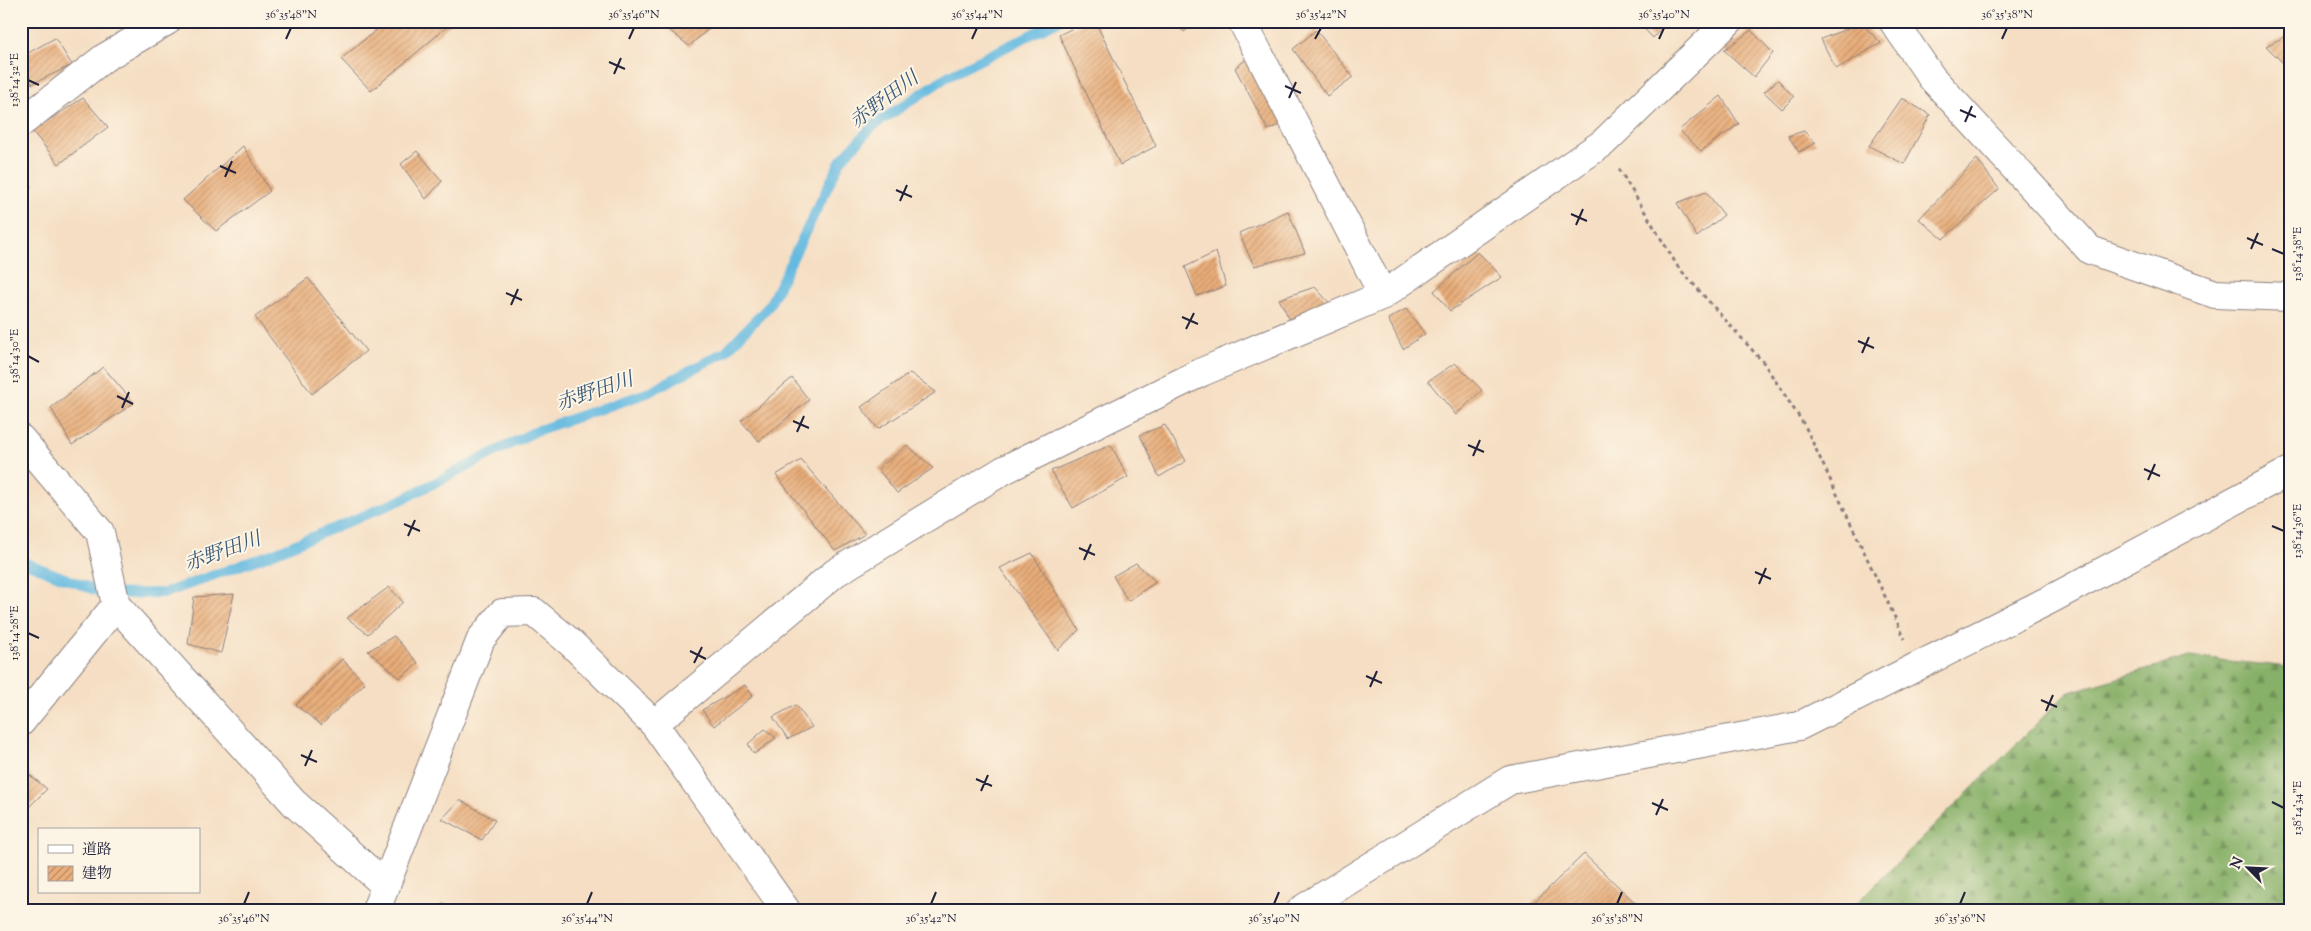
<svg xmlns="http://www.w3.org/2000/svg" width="2311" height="931" font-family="'Sorts Mill Goudy','Noto Serif JP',serif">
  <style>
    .forest { fill: url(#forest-firs); stroke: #546951 }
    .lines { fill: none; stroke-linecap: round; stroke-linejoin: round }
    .stream { stroke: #63b9e0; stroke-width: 10 }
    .building { fill: url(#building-hatch) }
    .minor-casing { stroke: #8c807f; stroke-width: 30 }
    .path { stroke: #8c807f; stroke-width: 3; stroke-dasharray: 4 4; stroke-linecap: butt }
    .minor { stroke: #fff; stroke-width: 28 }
    .ticks { fill: none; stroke: #22223b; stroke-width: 2 }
    .labels { text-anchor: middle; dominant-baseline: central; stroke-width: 4; stroke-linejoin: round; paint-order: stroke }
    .water-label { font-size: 20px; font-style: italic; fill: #395775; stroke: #fcf5e5 }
    .neatline { fill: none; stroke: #22223b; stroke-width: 2 }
    .ticks-label { font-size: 12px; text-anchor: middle; fill: #22223b }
  </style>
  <defs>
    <pattern id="forest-firs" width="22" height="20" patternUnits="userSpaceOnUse" patternTransform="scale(1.25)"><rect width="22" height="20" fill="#87b067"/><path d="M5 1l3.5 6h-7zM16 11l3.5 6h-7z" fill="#6e8f56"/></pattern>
    <pattern id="building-hatch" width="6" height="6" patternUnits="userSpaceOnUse" patternTransform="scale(1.25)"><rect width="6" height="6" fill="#e9ad79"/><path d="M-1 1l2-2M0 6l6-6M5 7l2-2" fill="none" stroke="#bc8c64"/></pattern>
  </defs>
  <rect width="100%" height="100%" fill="#fcf5e5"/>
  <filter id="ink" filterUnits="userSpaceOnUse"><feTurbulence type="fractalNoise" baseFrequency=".02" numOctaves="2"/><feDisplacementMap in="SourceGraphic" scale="10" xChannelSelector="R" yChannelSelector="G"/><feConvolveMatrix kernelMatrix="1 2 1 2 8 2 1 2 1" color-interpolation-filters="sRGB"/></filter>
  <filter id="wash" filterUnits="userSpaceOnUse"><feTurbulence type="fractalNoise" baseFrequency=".0096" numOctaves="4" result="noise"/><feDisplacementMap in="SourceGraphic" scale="20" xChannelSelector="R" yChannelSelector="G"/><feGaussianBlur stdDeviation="1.12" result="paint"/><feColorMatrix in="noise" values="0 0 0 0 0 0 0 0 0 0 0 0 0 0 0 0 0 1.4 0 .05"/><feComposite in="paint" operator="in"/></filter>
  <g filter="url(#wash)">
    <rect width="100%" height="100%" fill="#f5dec3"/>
    <polygon class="forest" points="2189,657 2290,667 2290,910 1850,910 2067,693"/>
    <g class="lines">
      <polyline class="stream" points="21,561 105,594 165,593 269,555 401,500 536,431 647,393 725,352 769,306 841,160 873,126 948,76 1058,21"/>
    </g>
    <g id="blocks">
      <g class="building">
        <polygon points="387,21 454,21 371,91 341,59"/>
        <polygon points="658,21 718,21 689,46"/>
        <polygon points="1087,21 1095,21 1156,146 1120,165 1059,35"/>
        <polygon points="1177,21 1199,21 1184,32"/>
        <polygon points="1637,21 1668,21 1653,38"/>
        <polygon points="1861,23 1881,43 1836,69 1821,39"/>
        <polygon points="1316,30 1353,77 1327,96 1293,49"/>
        <polygon points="1751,30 1773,53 1754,77 1724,50"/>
        <polygon points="2290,34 2290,70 2266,46"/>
        <polygon points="55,38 72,65 32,84 21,57"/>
        <polygon points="1248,58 1286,122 1268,130 1235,68"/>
        <polygon points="1778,80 1794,97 1782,109 1764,92"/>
        <polygon points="1721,96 1739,124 1701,151 1679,130"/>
        <polygon points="83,98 108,127 59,164 32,131"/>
        <polygon points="1902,98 1930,115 1904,164 1869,146"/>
        <polygon points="1804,131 1816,143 1799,152 1788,136"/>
        <polygon points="243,146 270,191 216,231 183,200"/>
        <polygon points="417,151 442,181 426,199 401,164"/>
        <polygon points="1977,159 1999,189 1943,239 1919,219"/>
        <polygon points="21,175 31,186 21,199"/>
        <polygon points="1706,192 1724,215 1697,237 1677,203"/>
        <polygon points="1288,211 1305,253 1254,266 1239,233"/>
        <polygon points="1216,252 1226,286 1197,296 1185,267"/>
        <polygon points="1478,252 1502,277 1450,311 1434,291"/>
        <polygon points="308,278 366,351 312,394 255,317"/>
        <polygon points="1315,287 1333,307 1291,322 1279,299"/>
        <polygon points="1406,309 1425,334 1403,349 1388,319"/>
        <polygon points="1455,363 1482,390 1456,415 1428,381"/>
        <polygon points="103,367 134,403 72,445 51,408"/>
        <polygon points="910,373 936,392 878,429 861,407"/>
        <polygon points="792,378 809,400 759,441 741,421"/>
        <polygon points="24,419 35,437 21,445 21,420"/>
        <polygon points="1165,425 1186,461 1159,477 1140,435"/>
        <polygon points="907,445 933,468 897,493 878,469"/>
        <polygon points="1111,445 1128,477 1073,508 1051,471"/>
        <polygon points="801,460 865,534 835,551 776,475"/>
        <polygon points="1032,553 1079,630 1058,650 1000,568"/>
        <polygon points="1136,563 1156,582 1128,601 1113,576"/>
        <polygon points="389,587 403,602 368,634 347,618"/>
        <polygon points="234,594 221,653 188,644 194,597"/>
        <polygon points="394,636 418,663 400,678 368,651"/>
        <polygon points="342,659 365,683 321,725 296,705"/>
        <polygon points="745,685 753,696 714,726 702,710"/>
        <polygon points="796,705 812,727 788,739 773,717"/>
        <polygon points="765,729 776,738 754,754 748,744"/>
        <polygon points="21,768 47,789 21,815"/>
        <polygon points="460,800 495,820 482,840 442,819"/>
        <polygon points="1584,854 1643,910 1526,910"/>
        <polygon points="443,903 454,910 438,910"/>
      </g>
    </g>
  </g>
  <g filter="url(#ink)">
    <use href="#blocks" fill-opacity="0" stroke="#8c807f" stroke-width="1"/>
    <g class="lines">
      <g class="minor-casing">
        <g id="minor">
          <polyline points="1242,21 1383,295"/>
          <polyline points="1893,21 1932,78 2090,250 2215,294 2290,297"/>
          <polyline points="21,123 104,58 167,21"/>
          <polyline points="21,439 100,532 116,605 294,803 386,886"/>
          <polyline points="21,722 116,605"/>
          <polyline points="654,724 835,573 1004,470 1202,372 1383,295 1603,143 1729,21"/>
          <polyline points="376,910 481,639 502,613 534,612 571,643 654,724 786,910"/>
          <polyline points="1301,910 1510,780 1799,726 2055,597 2290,471"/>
        </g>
      </g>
      <polyline class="path" points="1619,169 1678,267 1763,362 1805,426 1905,639"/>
      <use href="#minor" class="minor"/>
    </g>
  </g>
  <path class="ticks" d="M 286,39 L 291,28M 629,39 L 634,28M 972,39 L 977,28M 1315,39 L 1321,28M 1659,39 L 1664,28M 2002,39 L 2007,28M 609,62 L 625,69M 614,74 L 621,58M 28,80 L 39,85M 1285,86 L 1301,93M 1289,98 L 1296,82M 1960,110 L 1976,117M 1965,122 L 1972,106M 220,166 L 236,173M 225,177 L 232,161M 896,190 L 912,197M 900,201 L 907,185M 1571,214 L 1587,221M 1576,225 L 1583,209M 2247,238 L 2263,245M 2251,249 L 2258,233M 2272,249 L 2284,254M 506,293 L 522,300M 511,305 L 518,289M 1182,317 L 1198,324M 1186,329 L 1194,313M 1858,341 L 1874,348M 1862,353 L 1869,337M 28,356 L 39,362M 117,396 L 133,404M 122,408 L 129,392M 793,421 L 809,428M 797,432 L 804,416M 1468,445 L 1484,452M 1473,456 L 1480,440M 2144,469 L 2160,476M 2148,480 L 2155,464M 404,524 L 420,531M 2272,526 L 2284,531M 408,536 L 415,520M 1079,548 L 1095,555M 1084,560 L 1091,544M 1755,572 L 1771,579M 1759,584 L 1766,568M 28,633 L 39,638M 690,651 L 706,659M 694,663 L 702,647M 1366,676 L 1382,683M 1370,687 L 1377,671M 2041,700 L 2057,707M 2046,711 L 2053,695M 301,755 L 317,762M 305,766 L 312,750M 976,779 L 992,786M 981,791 L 988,775M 2272,802 L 2284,808M 1652,803 L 1668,810M 1656,815 L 1663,799M 244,904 L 249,892M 587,904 L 592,892M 931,904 L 936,892M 1274,904 L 1279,892M 1617,904 L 1622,892M 1960,904 L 1965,892"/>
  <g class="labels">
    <g class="water-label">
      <text transform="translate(885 101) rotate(-37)">赤野田川</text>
      <text transform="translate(595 393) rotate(-19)">赤野田川</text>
      <text transform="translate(223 553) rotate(-20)">赤野田川</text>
    </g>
  </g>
  <rect width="2311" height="931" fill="none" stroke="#fcf5e5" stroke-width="55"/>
  <rect x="38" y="828" width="162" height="65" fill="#fcf5e5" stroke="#a5a1a1"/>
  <rect x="48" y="845" width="25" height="8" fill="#ffffff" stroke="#a5a1a1"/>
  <text x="82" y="854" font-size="15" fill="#22223b">道路</text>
  <rect x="48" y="866" width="25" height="15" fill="url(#building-hatch)" stroke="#a5a1a1"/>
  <text x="82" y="878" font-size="15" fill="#22223b">建物</text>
  <g transform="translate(2248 868) rotate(294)" stroke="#fcf5e5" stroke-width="4" paint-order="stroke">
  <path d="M0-4L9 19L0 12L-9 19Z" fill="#22223b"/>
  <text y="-8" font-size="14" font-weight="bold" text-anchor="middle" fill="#22223b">N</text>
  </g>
  <rect x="28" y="28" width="2256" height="876" class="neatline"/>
  <g class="ticks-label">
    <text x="291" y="18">36°35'48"N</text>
    <text x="634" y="18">36°35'46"N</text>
    <text x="977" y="18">36°35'44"N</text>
    <text x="1321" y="18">36°35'42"N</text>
    <text x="1664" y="18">36°35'40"N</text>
    <text x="2007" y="18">36°35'38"N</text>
    <text transform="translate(14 80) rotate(-90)" y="4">138°14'32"E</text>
    <text transform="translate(2297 254) rotate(-90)" y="4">138°14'38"E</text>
    <text transform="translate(14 356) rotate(-90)" y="4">138°14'30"E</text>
    <text transform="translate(2297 531) rotate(-90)" y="4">138°14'36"E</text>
    <text transform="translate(14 633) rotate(-90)" y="4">138°14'28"E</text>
    <text transform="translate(2297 808) rotate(-90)" y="4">138°14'34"E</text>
    <text x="244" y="922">36°35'46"N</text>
    <text x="587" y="922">36°35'44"N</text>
    <text x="931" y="922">36°35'42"N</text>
    <text x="1274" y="922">36°35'40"N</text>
    <text x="1617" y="922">36°35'38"N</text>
    <text x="1960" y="922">36°35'36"N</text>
  </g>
</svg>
